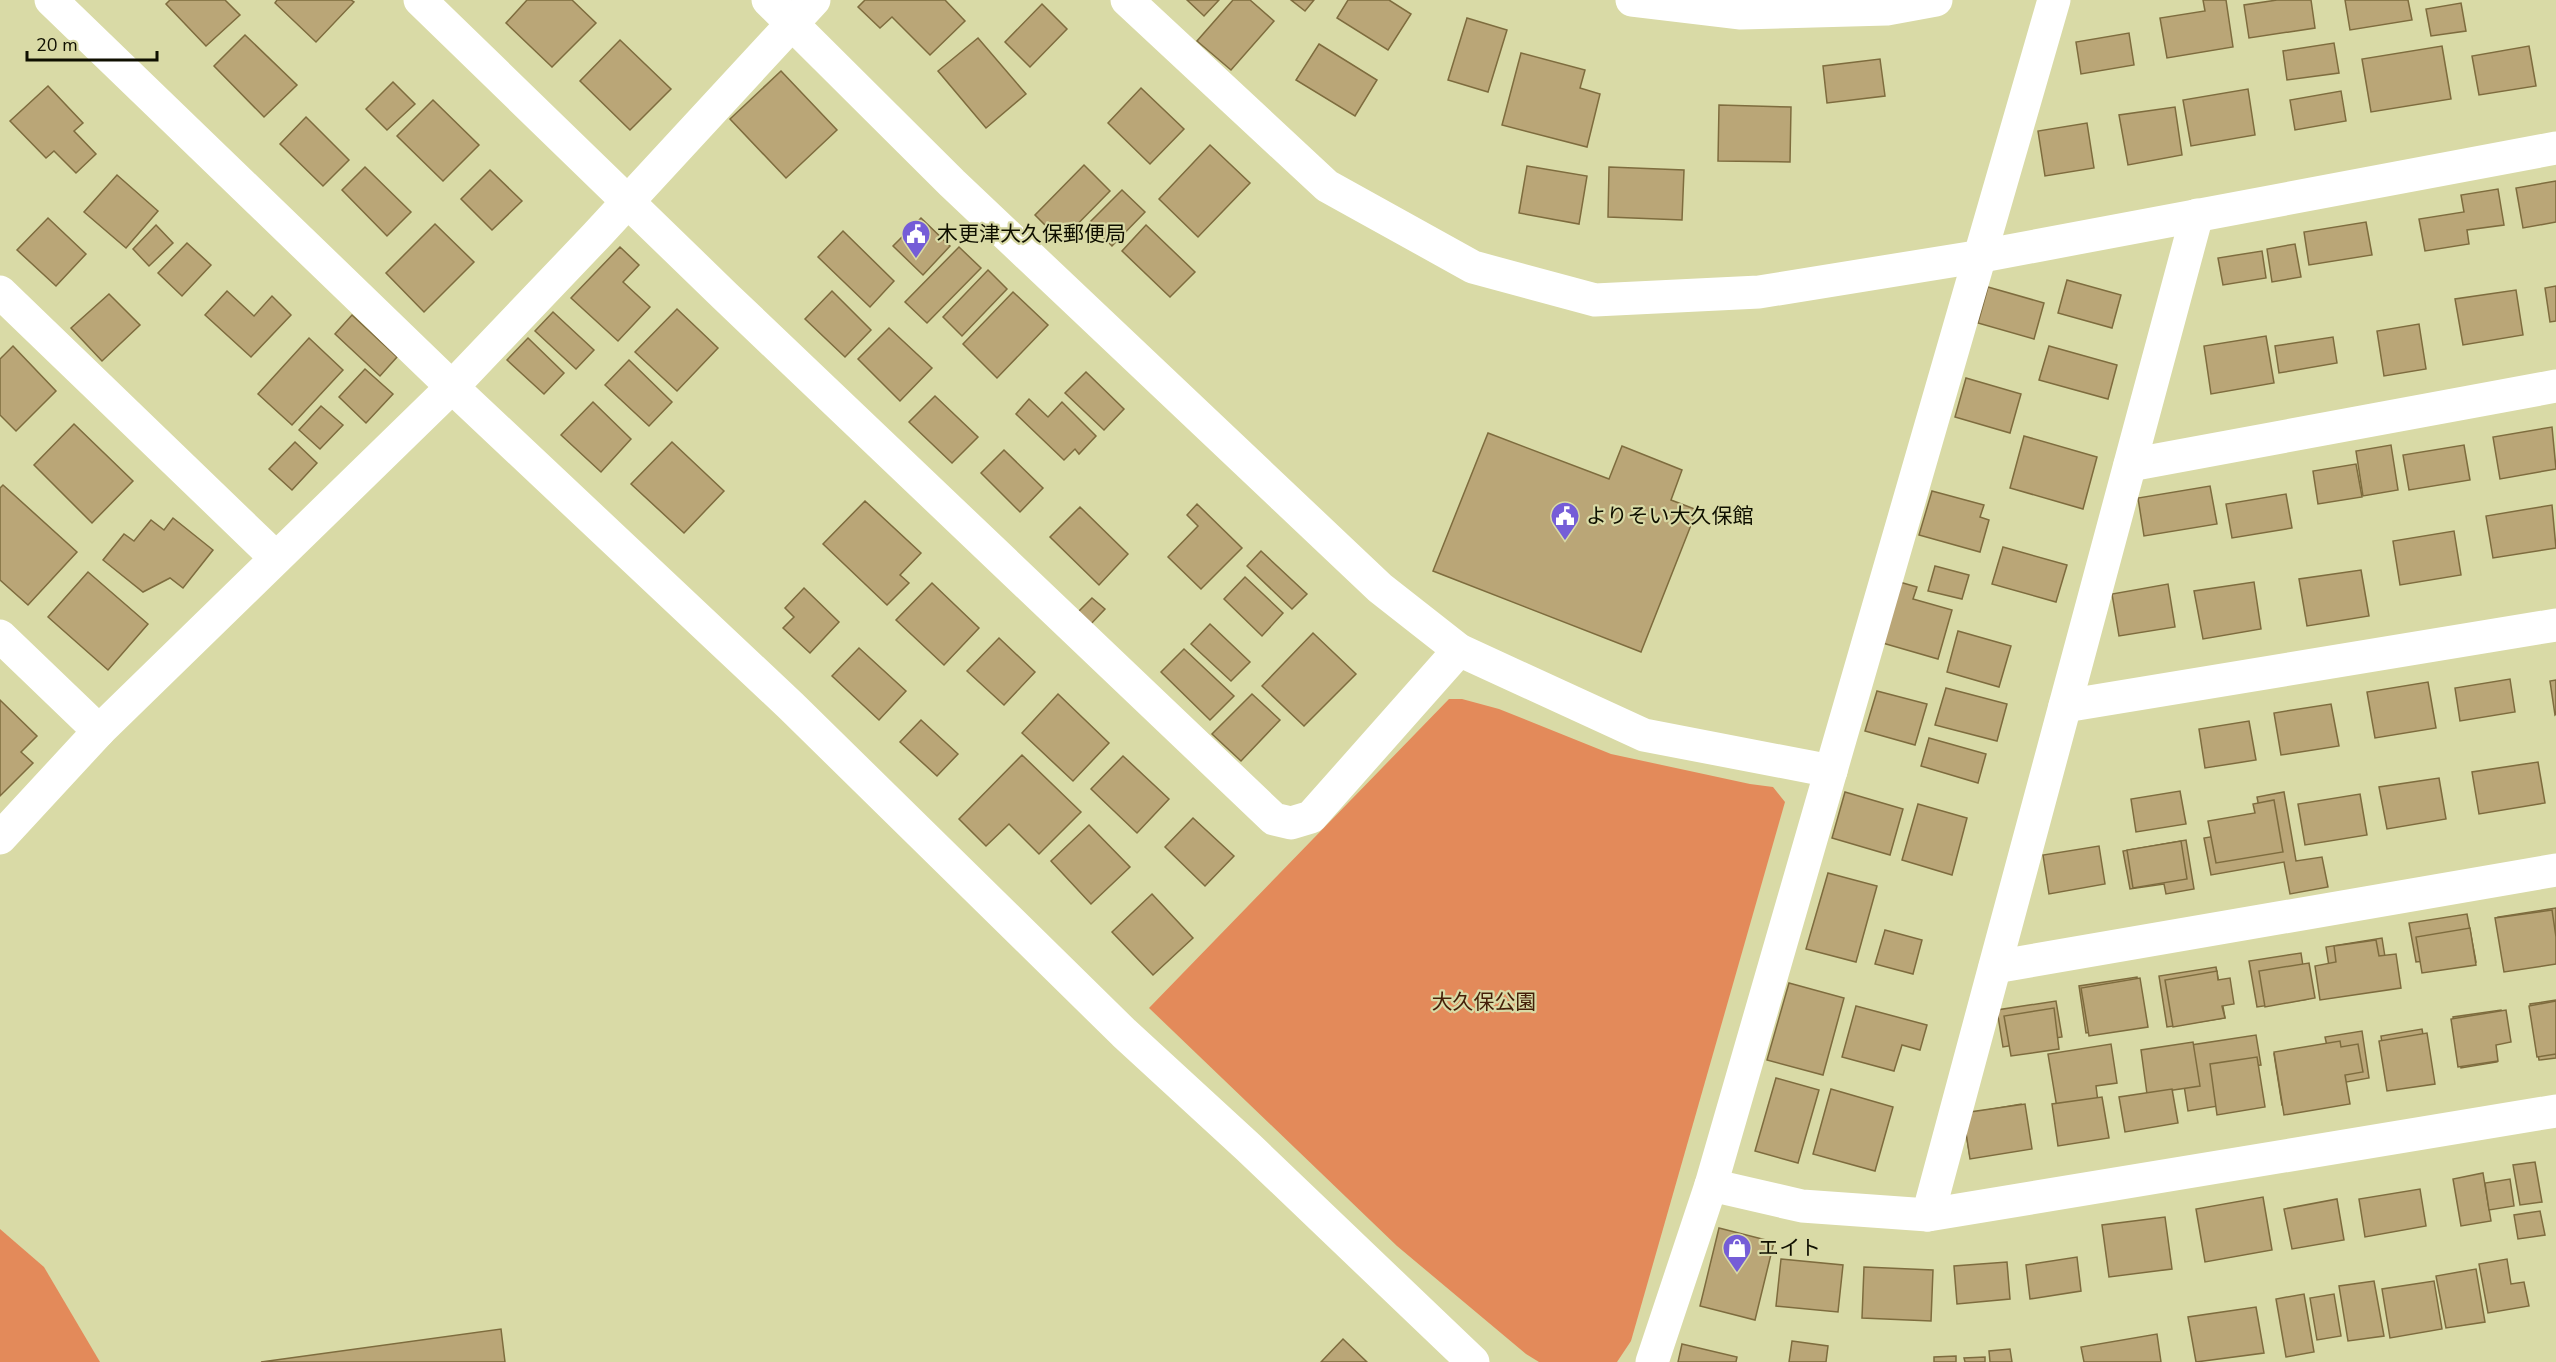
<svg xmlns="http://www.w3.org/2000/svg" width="2556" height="1362" font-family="'Nunito Sans','Noto Sans JP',sans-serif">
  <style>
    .green { fill: #e38a5a }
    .building { fill: #baa677; stroke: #7e6c3e; stroke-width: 1.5 }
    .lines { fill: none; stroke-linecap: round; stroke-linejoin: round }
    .minor { stroke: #fff; stroke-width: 33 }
    .labels { text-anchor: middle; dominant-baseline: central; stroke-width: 4.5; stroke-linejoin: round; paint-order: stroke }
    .poi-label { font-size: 21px; fill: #0f0f00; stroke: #d9daa6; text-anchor: start }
    .park-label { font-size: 21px; fill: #441e07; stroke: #d9daa6 }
  </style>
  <rect width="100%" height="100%" fill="#d9daa6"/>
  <g class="green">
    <polygon points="1449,699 1462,699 1499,709 1611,754 1750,784 1773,787 1785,802 1631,1341 1617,1362 1539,1362 1526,1354 1397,1246 1149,1008"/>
    <polygon points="0,1229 44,1267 100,1362 0,1362"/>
  </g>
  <g class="building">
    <polygon points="170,0 225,0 240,15 206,46 166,4"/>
    <polygon points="277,0 351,0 354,2 316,42 275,3"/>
    <polygon points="527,0 572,0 596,23 552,67 506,23"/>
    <polygon points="865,0 945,0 965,21 930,55 892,17 880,28 858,7"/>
    <polygon points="1187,0 1219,0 1204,16"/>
    <polygon points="1233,0 1250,0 1274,21 1231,70 1197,41"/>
    <polygon points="1291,0 1314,0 1305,11"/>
    <polygon points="1348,0 1389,0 1411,14 1388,50 1337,18"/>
    <polygon points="2203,0 2226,0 2233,47 2167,58 2160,18 2205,11"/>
    <polygon points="2277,0 2311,0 2315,28 2249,38 2244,5"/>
    <polygon points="2345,0 2408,0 2412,20 2350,30"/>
    <polygon points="2461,3 2466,31 2431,36 2426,9"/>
    <polygon points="1042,4 1067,29 1030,67 1005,42"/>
    <polygon points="1467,18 1507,30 1488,92 1448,80"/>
    <polygon points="2129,33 2134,65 2081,74 2076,42"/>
    <polygon points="245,35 297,85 264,117 214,66"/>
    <polygon points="978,38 1026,94 986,128 938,71"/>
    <polygon points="620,40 671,89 630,130 580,81"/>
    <polygon points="2334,43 2339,73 2287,80 2283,51"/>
    <polygon points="1319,44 1377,80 1355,116 1296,80"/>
    <polygon points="2442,46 2451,99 2371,112 2362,59"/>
    <polygon points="2529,46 2536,86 2479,95 2472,56"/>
    <polygon points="1521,53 1585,70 1580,88 1600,94 1587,147 1502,125"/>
    <polygon points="1880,59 1885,96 1827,103 1823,66"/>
    <polygon points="781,71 837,130 786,178 730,119"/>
    <polygon points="393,82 415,104 387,130 366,109"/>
    <polygon points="48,86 83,123 74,131 96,154 76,173 54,151 46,158 10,121"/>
    <polygon points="1141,88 1184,129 1150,164 1108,123"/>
    <polygon points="2248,89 2255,135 2191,146 2183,100"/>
    <polygon points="2341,91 2346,121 2295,130 2290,100"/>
    <polygon points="433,100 479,145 443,181 397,136"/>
    <polygon points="1719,105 1791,107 1790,162 1718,161"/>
    <polygon points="2175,107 2182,155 2128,165 2119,115"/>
    <polygon points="306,117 349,160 323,186 280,144"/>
    <polygon points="2087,123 2094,168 2045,176 2038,131"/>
    <polygon points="1210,145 1250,183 1198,237 1159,199"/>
    <polygon points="1084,165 1110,191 1061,241 1035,215"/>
    <polygon points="1527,166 1587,176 1579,224 1519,213"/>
    <polygon points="365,167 411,212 387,236 342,190"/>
    <polygon points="1609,167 1684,170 1682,220 1608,217"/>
    <polygon points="490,170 522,201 492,230 461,199"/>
    <polygon points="117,175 158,211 126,248 84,212"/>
    <polygon points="2556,181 2556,222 2523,228 2516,188"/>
    <polygon points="2498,189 2504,225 2467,230 2469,244 2425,251 2419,219 2464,212 2461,195"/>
    <polygon points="1122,190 1145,212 1112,246 1089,223"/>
    <polygon points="48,218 86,254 56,286 17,250"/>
    <polygon points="921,218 950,246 923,275 893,246"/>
    <polygon points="2366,222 2372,255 2309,265 2304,232"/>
    <polygon points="435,224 474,262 424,312 386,273"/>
    <polygon points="156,225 173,243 149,266 133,249"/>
    <polygon points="1146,225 1195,272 1170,297 1122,251"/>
    <polygon points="843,231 894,281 870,307 818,257"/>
    <polygon points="187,243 211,265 182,296 158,273"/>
    <polygon points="2295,244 2301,277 2272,282 2267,249"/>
    <polygon points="620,247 639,265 623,282 650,307 618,341 571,298"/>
    <polygon points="959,247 981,268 927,323 905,302"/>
    <polygon points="2262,251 2266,278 2223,285 2218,258"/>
    <polygon points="988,270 1007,289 962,336 943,317"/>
    <polygon points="2067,280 2121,295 2112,328 2058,313"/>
    <polygon points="2556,286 2556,321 2550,322 2545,288"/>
    <polygon points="1988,287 2044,303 2034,339 1978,323"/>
    <polygon points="2516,290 2523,335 2463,345 2455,299"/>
    <polygon points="227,291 254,316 272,296 291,315 251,357 205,315"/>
    <polygon points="832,291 871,330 845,357 805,319"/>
    <polygon points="1013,292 1048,325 997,378 963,344"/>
    <polygon points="109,294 140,325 102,361 71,328"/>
    <polygon points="677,309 718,348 677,391 635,352"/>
    <polygon points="553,312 594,350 576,369 535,331"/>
    <polygon points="352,315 397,357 380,376 335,334"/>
    <polygon points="2419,324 2426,369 2384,376 2377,331"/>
    <polygon points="889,328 932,368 900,401 858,359"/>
    <polygon points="2266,336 2274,383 2211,394 2204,346"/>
    <polygon points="2333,337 2337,363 2279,373 2275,346"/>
    <polygon points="309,338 343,370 292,425 258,394"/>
    <polygon points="528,338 564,373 544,394 507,360"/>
    <polygon points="13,346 56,391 16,431 0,415 0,359"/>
    <polygon points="2049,346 2117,365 2108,399 2039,380"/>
    <polygon points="629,360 672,402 649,426 605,385"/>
    <polygon points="365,369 393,394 366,423 339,397"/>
    <polygon points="1086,372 1124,409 1104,430 1065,393"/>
    <polygon points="1966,378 2021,394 2010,433 1955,417"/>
    <polygon points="935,396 978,437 952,463 909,422"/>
    <polygon points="1029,399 1048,417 1062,402 1096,436 1079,454 1075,449 1064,460 1016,414"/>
    <polygon points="593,402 631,439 601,472 561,435"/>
    <polygon points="321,406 343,425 320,449 299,430"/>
    <polygon points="74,424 133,481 92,523 34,465"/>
    <polygon points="2552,427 2556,469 2500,479 2493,437"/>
    <polygon points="1488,433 1609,479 1622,446 1682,470 1671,500 1697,510 1641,652 1433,571"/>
    <polygon points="2024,436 2097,457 2083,509 2010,488"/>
    <polygon points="295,442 317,463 292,490 269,469"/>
    <polygon points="672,442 724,491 684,533 631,484"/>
    <polygon points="2391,445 2398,490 2363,496 2356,451"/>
    <polygon points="2464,445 2470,480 2409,490 2403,455"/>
    <polygon points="1004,450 1043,488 1020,512 981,473"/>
    <polygon points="2356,464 2362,497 2318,504 2313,471"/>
    <polygon points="3,485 77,552 28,605 0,580 0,488"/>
    <polygon points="2210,486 2217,524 2144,536 2138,498"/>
    <polygon points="1932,491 1984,505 1980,517 1989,520 1980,552 1919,535"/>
    <polygon points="2286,494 2292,528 2232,538 2226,504"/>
    <polygon points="865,501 921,553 900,575 909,583 887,605 823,544"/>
    <polygon points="1197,504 1242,548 1201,589 1168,557 1198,526 1187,515"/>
    <polygon points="2552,505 2556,548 2493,558 2486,516"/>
    <polygon points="1080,507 1128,554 1099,585 1050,537"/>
    <polygon points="173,518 213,550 183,588 170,578 143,592 103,560 124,534 134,541 151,520 164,530"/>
    <polygon points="2454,531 2461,575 2400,585 2393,541"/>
    <polygon points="2003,547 2067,565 2056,602 1992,584"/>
    <polygon points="1261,551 1307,594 1292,609 1247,566"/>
    <polygon points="1935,566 1969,575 1962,599 1928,591"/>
    <polygon points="2361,570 2369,616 2307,626 2299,579"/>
    <polygon points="88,572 148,624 108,670 48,617"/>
    <polygon points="1245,577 1283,613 1262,636 1224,599"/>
    <polygon points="1896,581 1917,587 1913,599 1952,610 1938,659 1879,642"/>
    <polygon points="2254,582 2261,629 2203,639 2194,591"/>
    <polygon points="932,583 979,628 944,665 896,620"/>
    <polygon points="2168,584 2175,627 2119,636 2112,594"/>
    <polygon points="804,588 839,622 810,653 783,628 794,617 785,608"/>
    <polygon points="1092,598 1105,609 1090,625 1077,613"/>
    <polygon points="1210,624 1250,662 1231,681 1191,644"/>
    <polygon points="1958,631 2011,646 1999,687 1947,672"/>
    <polygon points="1313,633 1356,674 1304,726 1262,686"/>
    <polygon points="999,638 1035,672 1004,705 967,671"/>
    <polygon points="859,648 906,691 879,720 832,676"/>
    <polygon points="1184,649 1234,696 1210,720 1161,672"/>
    <polygon points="2510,679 2515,712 2460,721 2455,688"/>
    <polygon points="2556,680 2556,714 2555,715 2550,681"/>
    <polygon points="2428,682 2436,728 2375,738 2367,692"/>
    <polygon points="1946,688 2007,704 1997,741 1935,725"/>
    <polygon points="1877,691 1927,704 1915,745 1865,731"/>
    <polygon points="1058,694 1109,743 1073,781 1022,733"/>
    <polygon points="1252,694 1280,720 1241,761 1212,734"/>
    <polygon points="0,700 37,736 21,752 33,763 0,796"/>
    <polygon points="2331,704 2339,746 2281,755 2274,713"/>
    <polygon points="921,720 958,754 937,776 900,742"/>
    <polygon points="2249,721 2256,760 2205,768 2199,729"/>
    <polygon points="1929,738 1986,754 1978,783 1921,766"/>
    <polygon points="1022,755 1081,812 1039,854 1009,824 986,846 959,819"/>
    <polygon points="1123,756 1169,799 1137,833 1091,789"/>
    <polygon points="2538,762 2545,803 2479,814 2472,772"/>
    <polygon points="2439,778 2446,819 2387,829 2379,787"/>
    <polygon points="2180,791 2186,824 2136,832 2131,799"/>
    <polygon points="1845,792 1903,809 1890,855 1832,838"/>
    <polygon points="2284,792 2296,861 2322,857 2328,887 2290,894 2284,862 2211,875 2204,838 2263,828 2257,797"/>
    <polygon points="2360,794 2367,835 2305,845 2298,804"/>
    <polygon points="2274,800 2283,852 2216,863 2208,821 2255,813 2253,804"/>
    <polygon points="1918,804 1967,818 1952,875 1902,860"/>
    <polygon points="1193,818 1234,856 1205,886 1165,847"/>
    <polygon points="1089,825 1130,867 1091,904 1051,861"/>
    <polygon points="2186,840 2194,889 2166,894 2164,884 2130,889 2123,851"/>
    <polygon points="2181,841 2187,879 2133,888 2127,850"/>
    <polygon points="2099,846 2105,884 2049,894 2043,855"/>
    <polygon points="1828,873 1877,886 1856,962 1806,949"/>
    <polygon points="1152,894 1193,938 1153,975 1112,932"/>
    <polygon points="2556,908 2556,949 2505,957 2498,917"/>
    <polygon points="2552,910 2556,937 2556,964 2504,972 2495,918"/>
    <polygon points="2467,914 2476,962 2436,968 2435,960 2416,962 2409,923"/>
    <polygon points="2470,928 2476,965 2422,973 2416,937"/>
    <polygon points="1885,930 1922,940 1913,974 1875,964"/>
    <polygon points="2382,938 2388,976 2332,985 2326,947"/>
    <polygon points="2376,940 2379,956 2396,954 2401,988 2320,1000 2315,966 2336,962 2334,946"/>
    <polygon points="2301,953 2308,999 2257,1007 2249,961"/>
    <polygon points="2309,963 2315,998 2265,1007 2259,971"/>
    <polygon points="2216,967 2225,1018 2167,1027 2159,976"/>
    <polygon points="2217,971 2218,980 2230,978 2234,1004 2222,1006 2225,1018 2173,1027 2165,980"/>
    <polygon points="2137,977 2144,1024 2086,1033 2079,986"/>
    <polygon points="2140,978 2148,1027 2089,1036 2081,988"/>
    <polygon points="1789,983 1844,998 1823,1075 1767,1060"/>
    <polygon points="2556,1000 2556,1058 2539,1060 2530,1004"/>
    <polygon points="2056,1001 2062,1037 2003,1047 1997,1010"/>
    <polygon points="2556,1001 2556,1054 2537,1057 2529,1006"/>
    <polygon points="1856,1006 1927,1025 1920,1050 1902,1045 1894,1071 1842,1057"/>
    <polygon points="2054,1008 2059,1049 2011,1056 2004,1016"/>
    <polygon points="2501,1010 2505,1033 2493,1036 2497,1062 2461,1068 2453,1017"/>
    <polygon points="2506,1010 2511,1042 2496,1045 2498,1061 2458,1067 2451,1019"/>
    <polygon points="2422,1029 2429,1070 2387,1076 2381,1036"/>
    <polygon points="2362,1031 2369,1078 2346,1082 2347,1095 2282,1105 2274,1054 2327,1046 2325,1037"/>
    <polygon points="2427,1033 2435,1084 2387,1091 2379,1041"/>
    <polygon points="2256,1035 2261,1065 2248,1066 2254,1100 2188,1111 2178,1047"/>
    <polygon points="2340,1041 2341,1047 2358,1044 2363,1072 2345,1075 2350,1104 2284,1115 2274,1052"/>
    <polygon points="2193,1042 2200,1086 2147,1094 2141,1050"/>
    <polygon points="2111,1044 2117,1083 2096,1086 2098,1102 2057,1108 2048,1054"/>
    <polygon points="2257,1057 2265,1107 2217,1115 2210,1064"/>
    <polygon points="1776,1078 1819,1090 1798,1163 1755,1151"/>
    <polygon points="1831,1089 1893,1107 1875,1171 1813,1154"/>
    <polygon points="2172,1089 2178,1123 2125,1132 2119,1097"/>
    <polygon points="2102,1097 2109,1138 2058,1146 2052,1104"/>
    <polygon points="2021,1104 2028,1147 1970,1157 1963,1114"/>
    <polygon points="2025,1104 2032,1149 1970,1159 1963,1113"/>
    <polygon points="2535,1162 2542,1202 2520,1205 2513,1165"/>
    <polygon points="2483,1173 2491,1221 2461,1226 2453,1179"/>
    <polygon points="2510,1179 2514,1206 2489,1210 2485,1183"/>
    <polygon points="2420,1189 2426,1226 2365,1237 2359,1199"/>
    <polygon points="2263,1197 2272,1250 2205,1262 2196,1209"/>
    <polygon points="2337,1199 2344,1240 2292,1249 2284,1209"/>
    <polygon points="2540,1211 2545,1235 2518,1239 2514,1215"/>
    <polygon points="2165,1217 2172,1269 2109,1277 2102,1225"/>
    <polygon points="1719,1228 1774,1242 1755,1320 1700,1306"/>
    <polygon points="2077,1257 2081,1291 2030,1299 2026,1265"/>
    <polygon points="1781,1259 1843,1265 1838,1312 1776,1306"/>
    <polygon points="2507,1259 2511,1284 2524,1282 2529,1306 2488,1313 2479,1264"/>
    <polygon points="2007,1262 2010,1299 1957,1304 1954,1266"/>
    <polygon points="1864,1267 1933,1270 1931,1321 1862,1318"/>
    <polygon points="2476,1269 2485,1322 2446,1328 2436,1276"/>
    <polygon points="2374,1281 2384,1336 2348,1341 2339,1286"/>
    <polygon points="2434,1281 2442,1329 2390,1338 2382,1289"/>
    <polygon points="2304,1294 2314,1352 2286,1357 2276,1299"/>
    <polygon points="2334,1294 2341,1336 2317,1340 2310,1298"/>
    <polygon points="2256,1307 2264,1353 2196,1362 2188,1317"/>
    <polygon points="501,1329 505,1362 261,1362"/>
    <polygon points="2157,1334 2161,1362 2084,1362 2081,1347"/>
    <polygon points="1343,1339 1367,1362 1321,1362"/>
    <polygon points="1792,1341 1828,1346 1826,1362 1789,1362"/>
    <polygon points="1682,1344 1737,1357 1736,1362 1678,1362"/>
    <polygon points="2010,1349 2012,1362 1990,1362 1989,1351"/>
    <polygon points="1956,1356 1956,1362 1934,1362 1934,1357"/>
    <polygon points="1985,1357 1985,1362 1965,1362 1964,1358"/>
  </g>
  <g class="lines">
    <g class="minor">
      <polyline points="51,0 452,387 791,706 1124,1033 1248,1147 1473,1362"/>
      <polyline points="420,0 725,296 1274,819 1291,823 1311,817 1459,650"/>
      <polyline points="768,0 952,183 1380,588 1459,650 1644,735 1831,771"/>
      <polyline points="1127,0 1327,186 1473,267 1595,300 1759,292 1982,256 2556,148"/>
      <polyline points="1632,0 1741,13 1887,9 1936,0"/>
      <polyline points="0,292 276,558"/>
      <polyline points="2130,465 2556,386"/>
      <polyline points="0,636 99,731"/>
      <polyline points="2065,706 2556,625"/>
      <polyline points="0,838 99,731 452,387 596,236 814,0"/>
      <polyline points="1995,967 2556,870"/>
      <polyline points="1711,1185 1802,1206 1928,1215 2556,1111"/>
      <polyline points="1928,1215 2197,215"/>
      <polyline points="1652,1362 1711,1185 2054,0"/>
    </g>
  </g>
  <defs>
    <g id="civic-pin" transform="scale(1.5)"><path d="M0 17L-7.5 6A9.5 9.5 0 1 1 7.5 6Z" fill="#755dd7" stroke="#d9daa6"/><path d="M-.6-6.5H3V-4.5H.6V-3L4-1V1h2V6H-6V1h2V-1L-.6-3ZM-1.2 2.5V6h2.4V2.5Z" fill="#fff"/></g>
    <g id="shop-pin" transform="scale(1.5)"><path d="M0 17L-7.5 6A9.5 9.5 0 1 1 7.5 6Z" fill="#755dd7" stroke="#d9daa6"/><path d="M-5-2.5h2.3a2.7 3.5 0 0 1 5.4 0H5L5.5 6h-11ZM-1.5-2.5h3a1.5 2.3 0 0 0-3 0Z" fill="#fff"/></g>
  </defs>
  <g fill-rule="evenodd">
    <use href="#civic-pin" x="916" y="234"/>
    <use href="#civic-pin" x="1565" y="516"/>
    <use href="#shop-pin" x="1737" y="1248"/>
  </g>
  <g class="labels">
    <g class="poi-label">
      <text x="937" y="234">木更津大久保郵便局</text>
      <text x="1586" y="516">よりそい大久保館</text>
      <text x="1758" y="1248">エイト</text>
    </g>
    <g class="park-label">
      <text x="1484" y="1002">大久保公園</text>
    </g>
  </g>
  <path d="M27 51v9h130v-9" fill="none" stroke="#0f0f00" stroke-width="3"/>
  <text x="36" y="51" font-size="18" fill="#0f0f00" stroke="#d9daa6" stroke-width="4.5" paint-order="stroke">20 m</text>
</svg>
